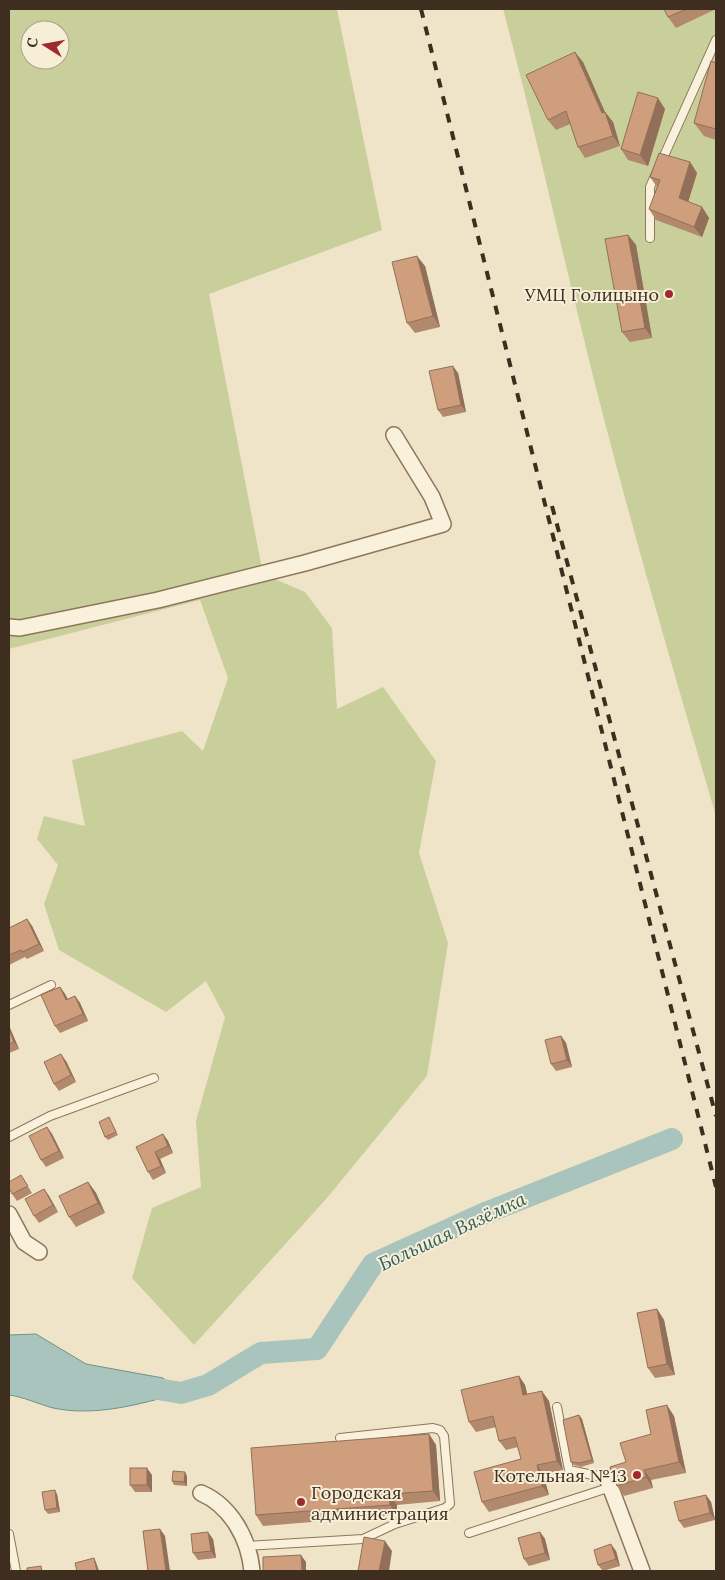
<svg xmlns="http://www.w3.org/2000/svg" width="725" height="1580" font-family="Lora,serif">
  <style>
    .green { fill: #c9cf9b; fill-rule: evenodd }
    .water { fill: #a9c4bc; stroke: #6f938a }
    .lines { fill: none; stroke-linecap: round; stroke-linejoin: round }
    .river { stroke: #a9c4bc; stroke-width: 22 }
    .lane-casing { stroke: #8d765c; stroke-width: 10 }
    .street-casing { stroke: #8d765c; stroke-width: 18 }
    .lane { stroke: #faf1dc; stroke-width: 8 }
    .street { stroke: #faf1dc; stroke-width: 15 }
    .rail { stroke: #3d2e20; stroke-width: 4; stroke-dasharray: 9 9; stroke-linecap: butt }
    .wall { fill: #b2896c }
    .shaded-wall { fill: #916f58 }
    .building { fill: #cf9f7d; stroke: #916f58 }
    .poi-dot { fill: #9e2a2b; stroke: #f7eed8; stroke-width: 2 }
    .labels { text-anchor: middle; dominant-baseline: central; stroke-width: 4; stroke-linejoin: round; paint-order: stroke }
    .poi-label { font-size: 18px; fill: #3d2e20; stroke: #f7eed8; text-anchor: end }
    .water-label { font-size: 19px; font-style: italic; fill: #2f5d5a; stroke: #f7eed8 }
  </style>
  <rect width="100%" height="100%" fill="#f0e4c8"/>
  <g class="green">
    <path d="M 9,9 L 337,9 L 382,230 L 209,294 L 263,574 L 305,592 L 332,628 L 337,709 L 383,687 L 436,761 L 419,853 L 448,943 L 427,1076 L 327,1198 L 194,1345 L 132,1278 L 152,1208 L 201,1187 L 196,1121 L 225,1017 L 206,981 L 166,1012 L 59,950 L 44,904 L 58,865 L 37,839 L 44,816 L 85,826 L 72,760 L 182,731 L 203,751 L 228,678 L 200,600 L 9,649 ZM 30,30 L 60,30 L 60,60 L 30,60 Z"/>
    <path d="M 503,9 L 716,9 L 716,816 C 668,653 620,489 580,323 C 554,218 531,113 503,9 Z"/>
  </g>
  <path class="water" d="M 36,1334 L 86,1364 L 163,1378 L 181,1393 C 140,1404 96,1417 53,1408 C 38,1404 24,1397 9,1395 L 9,1335 Z"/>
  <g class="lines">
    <polyline class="river" points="152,1388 181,1393 208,1385 261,1353 317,1349 373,1264 483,1214 672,1139"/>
    <g class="lane-casing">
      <g id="lane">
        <polyline points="650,238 650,187 716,40"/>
        <polyline points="9,1005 51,985"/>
        <polyline points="9,1137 50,1116 154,1078"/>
        <polyline points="557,1407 569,1470 607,1478"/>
        <polyline points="469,1533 611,1487"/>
        <polyline points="9,1534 16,1571"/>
        <polyline points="246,1546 363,1539 395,1524 445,1508 450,1504 444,1436 440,1430 433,1428 340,1438"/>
      </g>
    </g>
    <g class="street-casing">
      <g id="street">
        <polyline points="9,627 20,628 158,600 305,563 443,524 432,497 394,435"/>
        <polyline points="9,1214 24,1242 39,1252"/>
        <polyline points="607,1478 642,1571"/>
        <path d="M 201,1493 C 231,1506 249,1539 252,1571"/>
      </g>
    </g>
    <use href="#lane" class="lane"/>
    <use href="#street" class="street"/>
    <g class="rail">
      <polyline points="421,9 716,1187"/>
      <polyline points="552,506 716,1116"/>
    </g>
  </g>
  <g class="wall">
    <polygon points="664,9 716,9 676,28 668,17"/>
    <polygon points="583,62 605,112 613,122 620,146 585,158 578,147 570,124 556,130 548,120"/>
    <polygon points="716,63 716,140 704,136 694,123"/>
    <polygon points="665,109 648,166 628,160 621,149"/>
    <polygon points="690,162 697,173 688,202 702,207 709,218 702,237 656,220 649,209 657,187 650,177"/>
    <polygon points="628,235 636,245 652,338 630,342 622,332"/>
    <polygon points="425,266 440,327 415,333 407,323"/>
    <polygon points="458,373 466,412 443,417 438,410"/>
    <polygon points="27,919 32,926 44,951 27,959 25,957 9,965 9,928"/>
    <polygon points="60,987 65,994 68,999 75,996 80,1003 88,1021 60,1033 55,1026"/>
    <polygon points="9,1026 19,1049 9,1053"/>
    <polygon points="561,1036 566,1043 572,1067 556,1071 551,1064"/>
    <polygon points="66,1061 76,1082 59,1091 54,1084"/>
    <polygon points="109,1117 118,1135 108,1140 105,1137"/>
    <polygon points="47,1127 52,1134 64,1158 46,1167 41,1160"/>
    <polygon points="163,1134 168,1141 173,1153 160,1159 166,1173 153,1180 148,1172 136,1147"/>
    <polygon points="21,1175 32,1193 17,1201 12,1194"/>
    <polygon points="88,1182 96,1193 105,1213 76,1227 69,1217"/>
    <polygon points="44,1189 49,1196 58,1212 39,1223 34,1216"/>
    <polygon points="657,1309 664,1320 675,1375 655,1378 648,1368"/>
    <polygon points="519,1376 525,1385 527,1395 549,1401 563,1470 543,1474 549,1495 489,1512 482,1502 521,1459 518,1447 506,1450 499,1441 496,1427 476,1432 469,1422"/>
    <polygon points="579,1415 582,1419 594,1463 581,1467 574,1465 571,1462"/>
    <polygon points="674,1416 686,1473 651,1480 653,1488 624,1496 617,1486 626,1462 651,1434"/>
    <polygon points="429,1434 436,1445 440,1501 397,1505 397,1515 263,1526 256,1515"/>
    <polygon points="152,1475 152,1492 135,1492 130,1485"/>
    <polygon points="187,1476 187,1486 174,1485 172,1481"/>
    <polygon points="57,1494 60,1512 48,1514 45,1510"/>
    <polygon points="706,1495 711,1502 715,1520 684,1528 679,1521"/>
    <polygon points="540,1532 545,1539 550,1560 529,1566 524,1559"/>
    <polygon points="213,1539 216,1558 198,1560 193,1553"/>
    <polygon points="616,1551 620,1566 603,1571 598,1565"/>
  </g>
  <g class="shaded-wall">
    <polygon points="575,52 583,62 607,117 605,112 613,122 620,146 613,136"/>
    <polygon points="658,98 665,109 648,166 640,155"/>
    <polygon points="690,162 697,173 686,209 679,198"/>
    <polygon points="702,207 709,218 702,237 694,227"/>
    <polygon points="628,235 636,245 652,338 645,328"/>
    <polygon points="417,256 425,266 440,327 433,316"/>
    <polygon points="453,366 458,373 466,412 461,405"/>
    <polygon points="27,919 32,926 44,951 39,944"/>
    <polygon points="60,987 65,994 71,1007 66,1000"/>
    <polygon points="75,996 80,1003 88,1021 83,1014"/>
    <polygon points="9,1026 10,1028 19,1049 14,1042 9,1029"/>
    <polygon points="561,1036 566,1043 572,1067 567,1060"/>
    <polygon points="61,1054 66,1061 76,1082 71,1075"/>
    <polygon points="47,1127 52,1134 64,1158 59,1151"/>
    <polygon points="163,1134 168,1141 173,1153 168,1146"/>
    <polygon points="155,1152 160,1159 166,1173 161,1166"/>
    <polygon points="88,1182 96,1193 105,1213 98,1203"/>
    <polygon points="44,1189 49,1196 58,1212 53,1205"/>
    <polygon points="657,1309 664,1320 675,1375 667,1364"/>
    <polygon points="519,1376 525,1385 530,1405 523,1395"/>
    <polygon points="542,1391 549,1401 563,1470 557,1461"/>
    <polygon points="667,1405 674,1416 686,1473 679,1462"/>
    <polygon points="579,1415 582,1419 594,1463 592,1460"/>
    <polygon points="429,1434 436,1445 440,1501 433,1491"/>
    <polygon points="537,1465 543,1474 549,1495 542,1486"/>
    <polygon points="147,1468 152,1475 152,1492 147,1485"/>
    <polygon points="644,1470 651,1480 653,1488 646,1477"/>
    <polygon points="185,1472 187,1476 187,1486 184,1482"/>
    <polygon points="55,1490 57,1494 60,1512 57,1508"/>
    <polygon points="389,1494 397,1505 397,1515 390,1505"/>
    <polygon points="706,1495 711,1502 715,1520 710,1513"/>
    <polygon points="160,1529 165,1536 170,1571 166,1571"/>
    <polygon points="208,1532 213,1539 216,1558 211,1551"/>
    <polygon points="540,1532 545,1539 550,1560 545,1553"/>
    <polygon points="385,1541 392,1551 389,1571 379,1571"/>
    <polygon points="611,1544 616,1551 620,1566 616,1559"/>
    <polygon points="301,1555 306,1562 306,1571 302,1571"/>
    <polygon points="94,1558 96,1562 99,1571 97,1571"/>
  </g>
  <g class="building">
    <polygon points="664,9 687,9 668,17"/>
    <polygon points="575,52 602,113 605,112 613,136 578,147 566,111 548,120 526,75"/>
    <polygon points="711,61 716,63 716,129 694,123"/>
    <polygon points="638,92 658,98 640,155 621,149"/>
    <polygon points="659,153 690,162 679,198 702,207 694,227 649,209 660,180 650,177"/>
    <polygon points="628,235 645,328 622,332 605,239"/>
    <polygon points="417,256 433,316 407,323 392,262"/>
    <polygon points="453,366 461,405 438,410 429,371"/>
    <polygon points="27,919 39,944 22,952 21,950 9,955 9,928"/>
    <polygon points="60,987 66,1000 75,996 83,1014 55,1026 41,995"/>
    <polygon points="9,1029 14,1042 9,1044"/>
    <polygon points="561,1036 567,1060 551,1064 545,1040"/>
    <polygon points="61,1054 71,1075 54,1084 44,1062"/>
    <polygon points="109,1117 116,1132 105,1137 99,1122"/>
    <polygon points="47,1127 59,1151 41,1160 29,1136"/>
    <polygon points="163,1134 168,1146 155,1152 161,1166 148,1172 136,1147"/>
    <polygon points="21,1175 28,1186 12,1194 9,1188 9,1182"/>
    <polygon points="88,1182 98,1203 69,1217 59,1196"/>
    <polygon points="44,1189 53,1205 34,1216 25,1199"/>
    <polygon points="657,1309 667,1364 648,1368 637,1313"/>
    <polygon points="519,1376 523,1395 542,1391 557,1461 537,1465 542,1486 482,1502 474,1472 521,1459 515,1437 499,1441 493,1416 469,1422 461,1390"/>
    <polygon points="667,1405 679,1462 644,1470 646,1477 617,1486 610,1467 626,1462 620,1443 651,1434 646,1410"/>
    <polygon points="579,1415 592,1460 579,1463 571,1462 563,1420"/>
    <polygon points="429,1434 433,1491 389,1494 390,1505 256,1515 251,1448"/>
    <rect x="130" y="1468" width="17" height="17"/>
    <polygon points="173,1471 185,1472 184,1482 172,1481"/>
    <polygon points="55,1490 57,1508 45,1510 42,1492"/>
    <polygon points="706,1495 710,1513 679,1521 674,1502"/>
    <polygon points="160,1529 166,1571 148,1571 143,1531"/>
    <polygon points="208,1532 211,1551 193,1553 191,1534"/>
    <polygon points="540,1532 545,1553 524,1559 518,1538"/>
    <polygon points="364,1537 385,1541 379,1571 358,1571"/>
    <polygon points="611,1544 616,1559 598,1565 594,1550"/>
    <polygon points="301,1555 302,1571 263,1571 263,1557"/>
    <polygon points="94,1558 97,1571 77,1571 75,1563"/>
    <polygon points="41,1566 42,1571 27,1571 27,1568"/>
  </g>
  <g class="poi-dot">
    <circle cx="669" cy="294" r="5"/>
    <circle cx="637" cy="1475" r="5"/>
    <circle cx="301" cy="1502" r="5"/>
  </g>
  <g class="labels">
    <g class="poi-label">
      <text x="659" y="294">УМЦ Голицыно</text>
      <text x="627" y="1475">Котельная №13</text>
      <text x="311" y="1492" text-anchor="start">Городская<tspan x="311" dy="21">администрация</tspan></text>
    </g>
    <g class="water-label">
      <text transform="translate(452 1231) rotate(-25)">Большая Вязёмка</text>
    </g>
  </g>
  <rect width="725" height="1580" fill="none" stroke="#3d2e20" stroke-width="20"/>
  <g transform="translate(45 45) rotate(281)"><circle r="24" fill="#f7eed8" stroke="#ada18e"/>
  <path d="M0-4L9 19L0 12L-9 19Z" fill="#9e2a2b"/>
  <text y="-8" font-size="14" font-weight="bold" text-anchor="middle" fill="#3d2e20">С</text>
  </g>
</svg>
